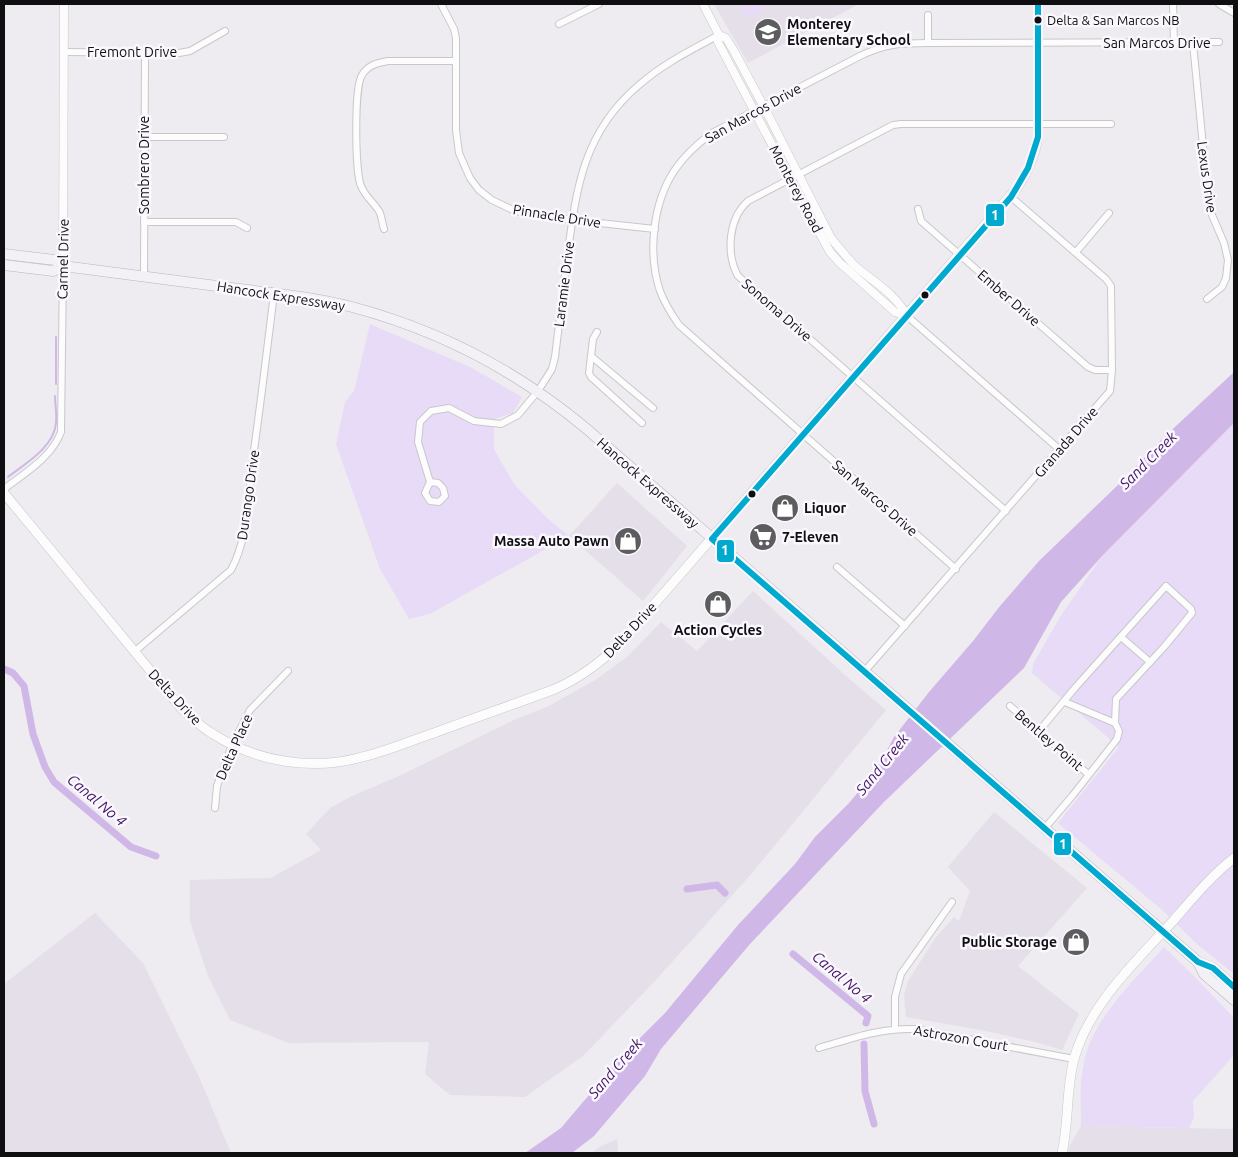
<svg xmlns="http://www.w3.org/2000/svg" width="1238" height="1157" font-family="Ubuntu,sans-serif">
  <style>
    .built { fill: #e4dfe9 }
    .green { fill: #e8dbf7 }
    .water { fill: #cfb8e7 }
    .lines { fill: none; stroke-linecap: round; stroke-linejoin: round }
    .stream { stroke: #cfb8e7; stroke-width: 2 }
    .canal { stroke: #cfb8e7; stroke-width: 7 }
    .minor-casing { stroke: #c8c7ca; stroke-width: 8 }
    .tertiary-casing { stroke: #c8c7ca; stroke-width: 9 }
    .secondary-casing { stroke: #c8c7ca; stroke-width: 10 }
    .primary-casing { stroke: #b9b4be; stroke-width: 11 }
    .minor { stroke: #fcfcfd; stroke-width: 6 }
    .tertiary { stroke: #fcfcfd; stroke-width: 8 }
    .secondary { stroke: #fcfcfd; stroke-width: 9 }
    .primary { stroke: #f3f1f6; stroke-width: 10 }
    .bus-1-casing { stroke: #fbf7ff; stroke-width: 10 }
    .bus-1 { stroke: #00a9ce; stroke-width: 6 }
    .bus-dot { fill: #0f0e10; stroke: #fbf7ff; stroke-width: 2 }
    .labels { text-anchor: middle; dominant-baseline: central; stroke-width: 5; stroke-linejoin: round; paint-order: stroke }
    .bus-label { font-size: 13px; fill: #0f0e10; stroke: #fbf7ff; text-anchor: start }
    .poi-label { font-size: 14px; font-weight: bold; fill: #0f0e10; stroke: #fbf7ff; text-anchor: start }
    .street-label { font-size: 14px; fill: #0f0e10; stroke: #fbf7ff }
    .water-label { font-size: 15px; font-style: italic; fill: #411661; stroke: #fbf7ff }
    .line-badge { stroke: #fbf7ff; stroke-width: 2 }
    .badge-label { font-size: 14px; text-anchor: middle; font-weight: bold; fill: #fff }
  </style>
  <rect width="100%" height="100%" fill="#eeecf0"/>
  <g class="built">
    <polygon points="714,4 859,4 748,63"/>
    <polygon points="617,483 687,546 643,601 569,536"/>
    <polygon points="753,591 845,675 886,710 753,872 655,981 583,1056 525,1097 450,1095 425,1074 429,1042 289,1043 230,1020 208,976 190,921 190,880 271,878 321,850 306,834 330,808 352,796 397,777 514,720 549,706 595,680 627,657 661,622 697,651"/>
    <polygon points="994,812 1087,888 1018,966 1079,1014 1062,1050 1039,1043 986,1031 906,1017 904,995 908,981 936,937 954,917 959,921 970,891 948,867"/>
    <polygon points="95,913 143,963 200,1079 231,1153 4,1153 4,984"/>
    <polygon points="1081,1126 1232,1129 1234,1126 1234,1153 1068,1153 1069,1147"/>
    <polygon points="617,1139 618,1153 592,1153 599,1147"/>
  </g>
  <g class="green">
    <polygon points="739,4 762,4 764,10 746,19"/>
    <polygon points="370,324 472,368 522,397 513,413 494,419 494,449 514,484 546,517 569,536 430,614 409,619 380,569 336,444 345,402 354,391"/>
    <polygon points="1234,423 1234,974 1198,945 1160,908 1058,823 1119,747 1032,673 1033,664 1060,617 1103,555"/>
    <path d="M 1164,947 L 1193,975 L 1234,1018 L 1234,1055 L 1193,1101 L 1194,1117 L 1189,1128 L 1081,1126 C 1081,1107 1079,1087 1083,1068 C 1090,1020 1133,982 1164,947 Z"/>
  </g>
  <polygon class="water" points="1234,372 1234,423 1103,555 1061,602 1024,668 884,802 750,944 661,1049 645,1076 594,1136 572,1153 525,1153 561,1128 622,1056 665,1013 738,925 795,864 815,837 849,803 876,771 894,737 929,692 973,641 1000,606 1039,561 1120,483 1162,439"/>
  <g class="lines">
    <g class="stream">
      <polyline points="56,337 56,384"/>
      <path d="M 8,477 C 26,463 54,447 56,423 C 57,414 55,404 55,396"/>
    </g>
    <g class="canal">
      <polyline points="4,669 13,673 24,686 33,734 45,767 54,782 131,847 156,856"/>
      <polyline points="687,889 717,885 725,893"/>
      <polyline points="793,954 868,1016 866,1023"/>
      <polyline points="864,1044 865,1091 874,1124"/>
    </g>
    <g class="minor-casing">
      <g id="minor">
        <polyline points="441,4 454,29 456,38 456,130 459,153 470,178 479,190 492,200 515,211 572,220 655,229"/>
        <polyline points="1173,4 1174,43"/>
        <polyline points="1219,4 1234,13"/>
        <polyline points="928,15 928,43"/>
        <polyline points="559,24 599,4"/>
        <polyline points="1193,43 1209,208 1224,243 1228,260 1226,278 1222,287 1207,299"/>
        <polyline points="64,52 179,53 190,51 225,31"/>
        <polyline points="144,137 224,137"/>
        <polyline points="918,209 921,221 1088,367 1095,370 1112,370"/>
        <polyline points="144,222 236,222 247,228"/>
        <path d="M 384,229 C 382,224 382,216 379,211 C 373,202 365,196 361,186 C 355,172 354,87 362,75 C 368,65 377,63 388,61 L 456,61"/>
        <polyline points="1076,252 1109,213"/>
        <polyline points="144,277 145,53"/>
        <polyline points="907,316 1059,449"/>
        <polyline points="597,332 593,339 589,373 591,377 642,423"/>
        <polyline points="591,356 653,408"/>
        <path d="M 430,482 L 425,493 L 430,501 L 439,502 L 445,496 L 443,488 L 438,483 L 430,482 L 418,442 L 420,422 L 431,411 L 449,408 L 474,421 L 501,424 L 518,415 L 538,391 L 552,369 L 555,357 C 559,325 563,292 567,259 C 576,191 582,133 639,85 C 663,64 691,50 719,35"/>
        <path d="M 4,489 C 25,473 52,457 61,432 L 63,266"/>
        <path d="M 1006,511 L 738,276 C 726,254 728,219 748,201 L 893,125 L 901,124 L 1111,124"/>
        <polyline points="837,567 905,626"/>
        <path d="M 956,569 L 679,325 C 672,315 665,304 660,291 C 648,255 652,205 674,171 C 684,156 697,144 712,133 L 860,56 C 885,44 900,43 928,43 L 1219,42"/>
        <polyline points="1121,637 1150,662"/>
        <path d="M 134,652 L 231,570 C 248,539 248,499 252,465 C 260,408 267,351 274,293"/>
        <polyline points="864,672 1110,391 1112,370 1111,286 1106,279 1011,197"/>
        <polyline points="1065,702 1115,723"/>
        <polyline points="1010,706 1088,774"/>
        <polyline points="1039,731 1074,689 1166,586 1191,609 1192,613 1164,647 1116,699 1115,723 1119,731 1117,739 1073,795 1045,828"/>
        <polyline points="215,808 217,786 232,745 250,710 288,671"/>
        <polyline points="895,1028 895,997 901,974 952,902"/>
        <path d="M 819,1048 C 853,1038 880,1028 915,1029 L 1074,1059"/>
      </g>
    </g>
    <g class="tertiary-casing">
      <g id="tertiary">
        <polyline points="703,4 719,35 718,42 790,179 830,252 840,263 895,312 907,316"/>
        <path d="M 719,35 L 726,38 L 734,51 L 764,107 L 831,238 C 838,247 846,256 854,265 C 872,281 896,294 907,316"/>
        <polyline points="63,266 64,4"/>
      </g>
    </g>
    <g class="secondary-casing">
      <g id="secondary">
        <path d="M 4,493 L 181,708 C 191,717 201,727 213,734 C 257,762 312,771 362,757 C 387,751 410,741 434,733 C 474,718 515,704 555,689 C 582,677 603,661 623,640 L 1017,188 C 1028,172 1035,156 1038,137 L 1038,4"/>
        <path d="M 1062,1153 C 1069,1122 1066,1089 1074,1059 C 1089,1005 1136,961 1173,921 C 1192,899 1211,876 1234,858"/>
      </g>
    </g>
    <g class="primary-casing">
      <g id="primary">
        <path d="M 4,254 L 55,260 L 63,266 C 120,273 176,281 232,288 C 272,293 313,297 352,307 C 439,330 519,372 588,430 L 1198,962 L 1213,968 L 1234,987"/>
        <polyline points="4,265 53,271 63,266"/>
        <polyline points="1198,962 1204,974 1234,1000"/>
      </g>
    </g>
    <use href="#minor" class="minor"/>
    <use href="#tertiary" class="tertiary"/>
    <use href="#secondary" class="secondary"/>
    <use href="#primary" class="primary"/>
    <g class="bus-1-casing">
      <polyline id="bus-1" points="1038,4 1038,137 1028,168 1011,197 712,539 1198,962 1213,968 1234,987"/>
    </g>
    <use href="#bus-1" class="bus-1"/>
  </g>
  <defs>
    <g id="school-disc" transform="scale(1.4375)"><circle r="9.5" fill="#5d5c5e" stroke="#fbf7ff"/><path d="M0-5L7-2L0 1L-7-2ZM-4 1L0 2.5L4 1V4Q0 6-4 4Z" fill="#fff"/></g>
    <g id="shop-disc" transform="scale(1.4375)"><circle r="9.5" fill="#5d5c5e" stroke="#fbf7ff"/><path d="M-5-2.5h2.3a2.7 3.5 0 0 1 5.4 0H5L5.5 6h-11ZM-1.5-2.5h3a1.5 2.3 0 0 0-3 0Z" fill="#fff"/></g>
    <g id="supermarket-disc" transform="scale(1.4375)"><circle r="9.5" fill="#5d5c5e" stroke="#fbf7ff"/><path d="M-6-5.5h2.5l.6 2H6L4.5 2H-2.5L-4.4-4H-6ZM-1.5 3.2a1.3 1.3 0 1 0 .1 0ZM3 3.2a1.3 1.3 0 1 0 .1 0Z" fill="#fff"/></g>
  </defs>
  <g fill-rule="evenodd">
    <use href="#school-disc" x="768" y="32"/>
    <use href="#shop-disc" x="785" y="508"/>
    <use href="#supermarket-disc" x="763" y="537"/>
    <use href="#shop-disc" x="628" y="541"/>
    <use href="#shop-disc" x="718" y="604"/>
    <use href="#shop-disc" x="1076" y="942"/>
  </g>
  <g class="bus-dot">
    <circle cx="1038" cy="20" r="4.5"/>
    <circle cx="925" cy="295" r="4.5"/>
    <circle cx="752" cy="494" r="4.5"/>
  </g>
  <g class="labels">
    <g class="bus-label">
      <text x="1047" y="20">Delta &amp; San Marcos NB</text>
    </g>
    <g class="poi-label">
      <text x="787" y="24">Monterey<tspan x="787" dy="16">Elementary School</tspan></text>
      <text x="804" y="508">Liquor</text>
      <text x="782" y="537">7-Eleven</text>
      <text x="609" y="541" text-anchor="end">Massa Auto Pawn</text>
      <text x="718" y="630" text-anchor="middle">Action Cycles</text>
      <text x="1057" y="942" text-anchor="end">Public Storage</text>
    </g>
    <g class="street-label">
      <text x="1157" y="43">San Marcos Drive</text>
      <text x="132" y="52">Fremont Drive</text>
      <text transform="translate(753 113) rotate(-29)">San Marcos Drive</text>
      <text transform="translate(144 165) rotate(-90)">Sombrero Drive</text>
      <text transform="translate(1207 177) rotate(82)">Lexus Drive</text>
      <text transform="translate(796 189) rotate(62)">Monterey Road</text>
      <text transform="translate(557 216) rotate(9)">Pinnacle Drive</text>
      <text transform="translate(63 259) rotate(-89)">Carmel Drive</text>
      <text transform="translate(564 284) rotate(-83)">Laramie Drive</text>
      <text transform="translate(281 296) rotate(9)">Hancock Expressway</text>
      <text transform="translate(1009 298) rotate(41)">Ember Drive</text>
      <text transform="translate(777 310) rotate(41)">Sonoma Drive</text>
      <text transform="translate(1066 442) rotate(-49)">Granada Drive</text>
      <text transform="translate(648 483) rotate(41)">Hancock Expressway</text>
      <text transform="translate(248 495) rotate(-82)">Durango Drive</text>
      <text transform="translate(875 498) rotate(41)">San Marcos Drive</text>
      <text transform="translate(630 630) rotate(-47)">Delta Drive</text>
      <text transform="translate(175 697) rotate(47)">Delta Drive</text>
      <text transform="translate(1049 740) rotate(41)">Bentley Point</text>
      <text transform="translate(234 747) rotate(-66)">Delta Place</text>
      <text transform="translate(961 1038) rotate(10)">Astrozon Court</text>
    </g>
    <g class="water-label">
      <text transform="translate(1148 460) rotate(-45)">Sand Creek</text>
      <text transform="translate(882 764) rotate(-51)">Sand Creek</text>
      <text transform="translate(97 800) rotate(40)">Canal No 4</text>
      <text transform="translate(842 977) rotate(40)">Canal No 4</text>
      <text transform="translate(615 1068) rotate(-49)">Sand Creek</text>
    </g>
  </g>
  <g class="line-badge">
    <rect x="985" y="203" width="20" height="24" rx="5" fill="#00a9ce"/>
    <rect x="716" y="539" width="19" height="24" rx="5" fill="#00a9ce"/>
    <rect x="1053" y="832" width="19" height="24" rx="5" fill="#00a9ce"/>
  </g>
  <g class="badge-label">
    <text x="995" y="220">1</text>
    <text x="725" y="555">1</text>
    <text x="1063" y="849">1</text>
  </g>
  <rect width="1238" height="1157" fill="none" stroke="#0f0e10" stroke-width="10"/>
</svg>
